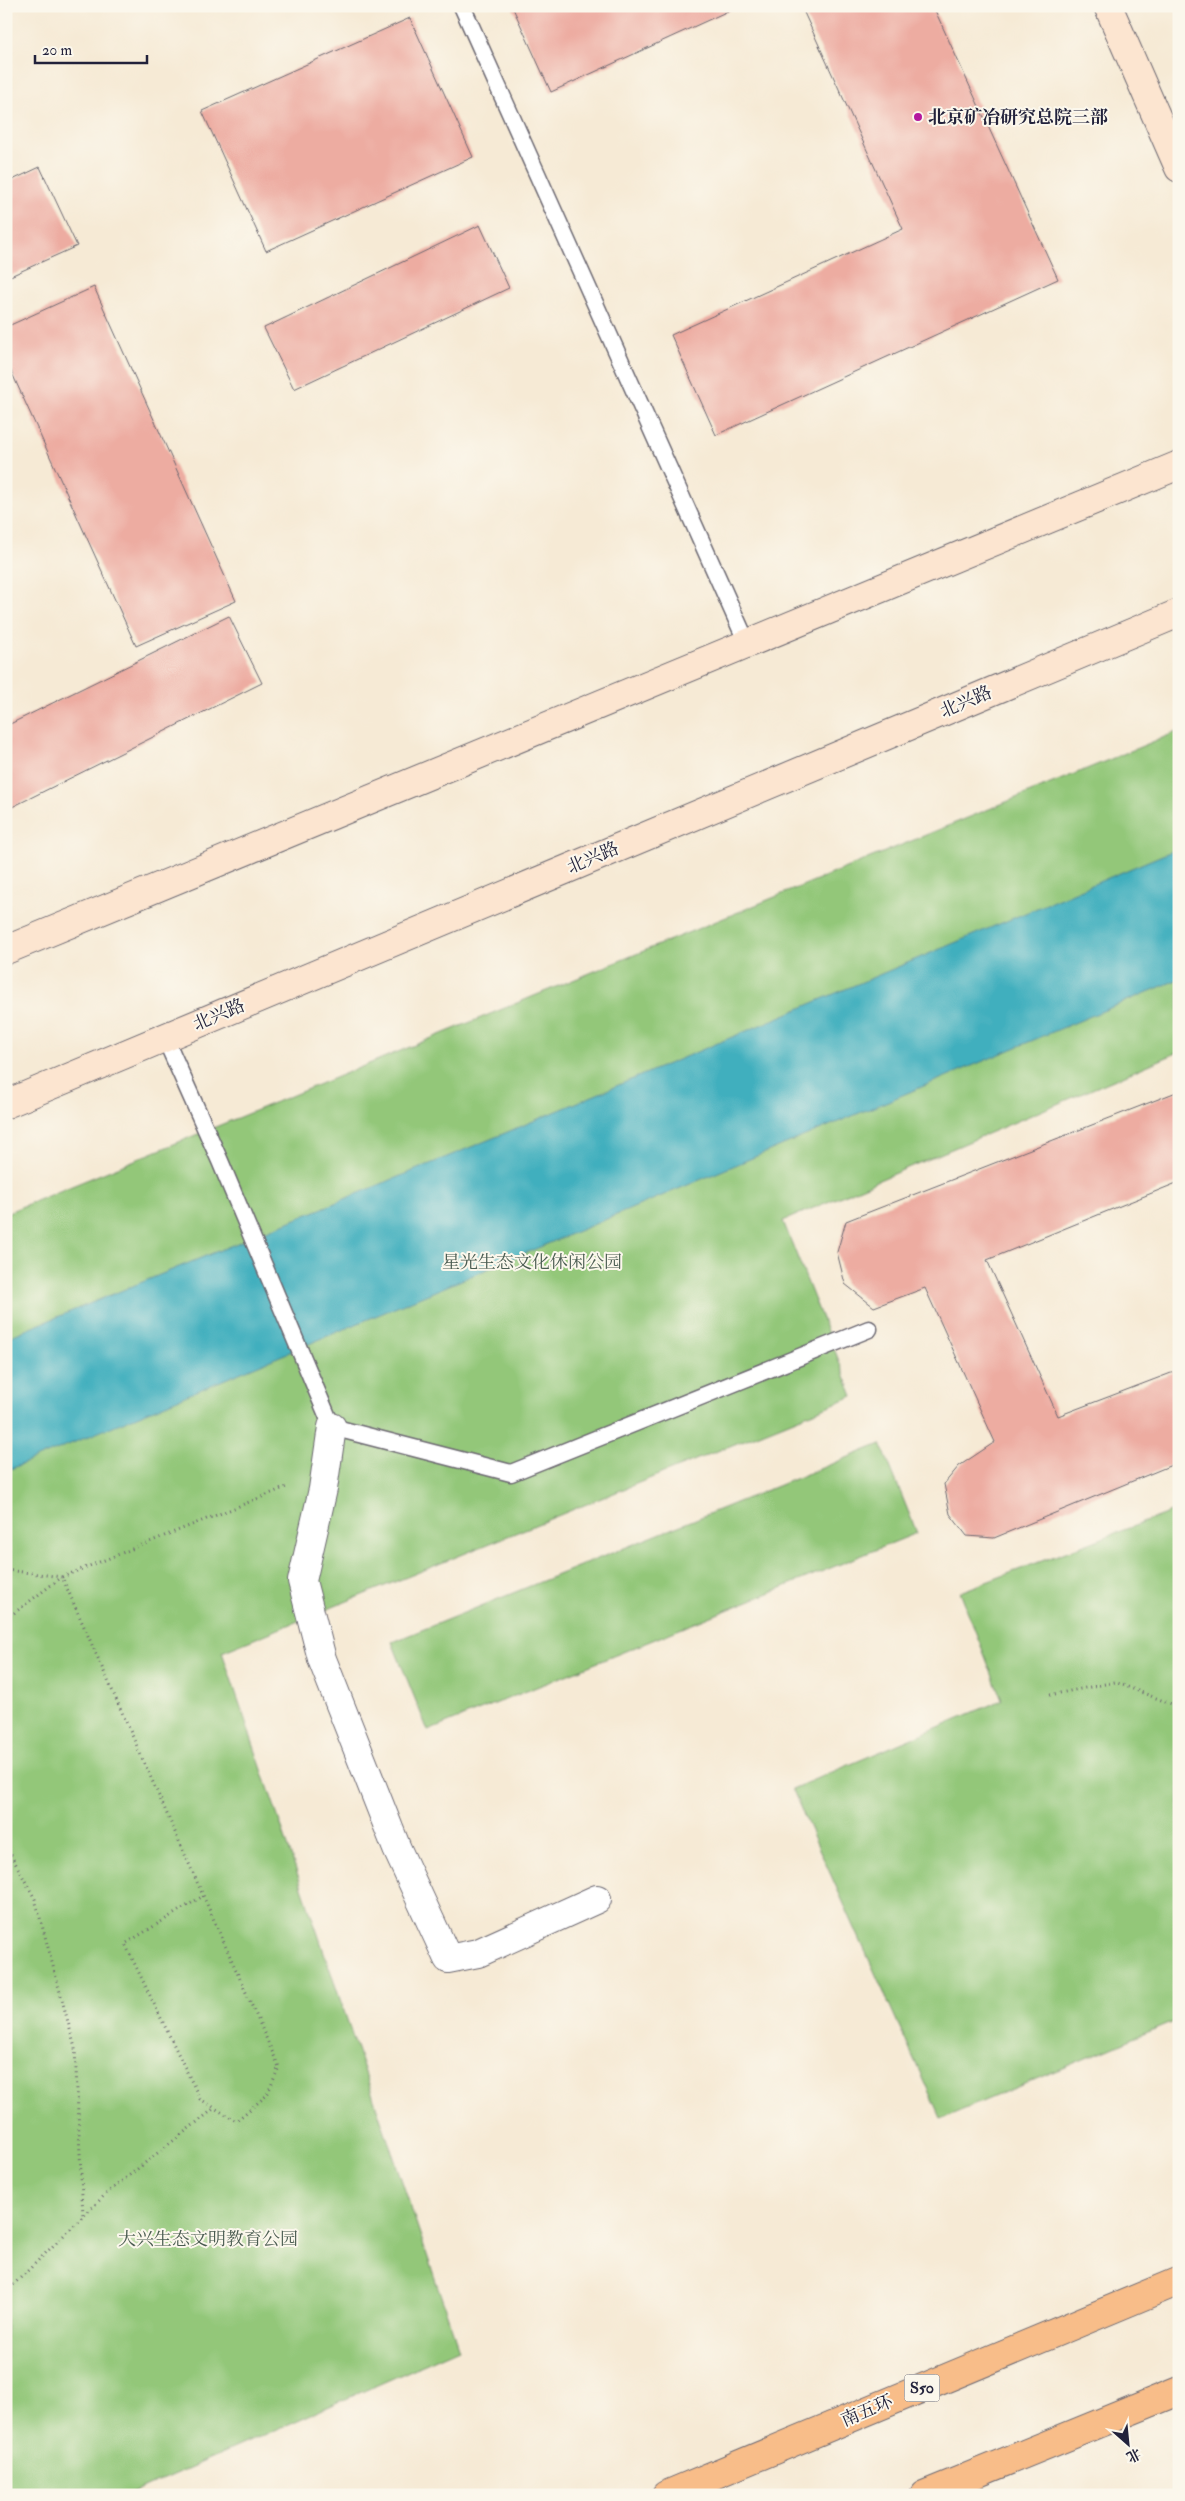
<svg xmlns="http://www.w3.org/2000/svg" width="1185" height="2501" font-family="'IM FELL Double Pica','Noto Serif SC',serif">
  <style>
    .green { fill: #93c779; stroke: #5a745a }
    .water { fill: #41afbe; stroke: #32687c }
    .building { fill: #edaca1 }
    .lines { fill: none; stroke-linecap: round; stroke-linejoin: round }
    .lane-casing { stroke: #6c6871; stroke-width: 19 }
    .street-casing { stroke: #6c6871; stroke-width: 30 }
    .secondary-casing { stroke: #6c6871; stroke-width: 30 }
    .highway-casing { stroke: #6c6871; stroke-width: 30 }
    .path { stroke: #6c6871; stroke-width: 3; stroke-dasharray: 1 4; stroke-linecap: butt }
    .lane { stroke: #fff; stroke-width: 16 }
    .street { stroke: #fff; stroke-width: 28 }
    .secondary { stroke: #fce5d0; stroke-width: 28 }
    .highway { stroke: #f8bd89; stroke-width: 28 }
    .poi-dot { fill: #b5179e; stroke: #fbf7ec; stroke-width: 2 }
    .labels { text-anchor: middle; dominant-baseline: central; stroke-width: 4; stroke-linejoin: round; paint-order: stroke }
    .shield { fill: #fbf7ec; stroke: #636270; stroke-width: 1 }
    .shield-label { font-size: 16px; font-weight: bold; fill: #22223b }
    .poi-label { font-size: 18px; font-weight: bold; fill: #22223b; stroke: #fbf7ec; text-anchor: start }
    .street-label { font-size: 18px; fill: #22223b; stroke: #fbf7ec }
    .park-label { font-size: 18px; fill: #4a5c51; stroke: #fbf7ec }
  </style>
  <rect width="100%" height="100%" fill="#fbf7ec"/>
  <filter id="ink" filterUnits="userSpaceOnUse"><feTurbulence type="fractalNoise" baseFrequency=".02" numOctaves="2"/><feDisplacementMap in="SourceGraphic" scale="10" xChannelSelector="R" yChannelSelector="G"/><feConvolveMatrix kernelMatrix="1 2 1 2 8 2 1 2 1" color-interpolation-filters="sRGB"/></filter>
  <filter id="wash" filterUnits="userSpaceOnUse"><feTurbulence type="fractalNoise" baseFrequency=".0096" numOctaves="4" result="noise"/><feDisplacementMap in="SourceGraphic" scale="20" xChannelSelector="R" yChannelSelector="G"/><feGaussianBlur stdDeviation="1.12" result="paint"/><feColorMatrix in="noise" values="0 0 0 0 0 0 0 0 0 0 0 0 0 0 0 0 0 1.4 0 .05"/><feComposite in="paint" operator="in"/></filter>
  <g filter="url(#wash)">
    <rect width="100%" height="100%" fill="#f6ead5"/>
    <g class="green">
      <polygon points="1179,731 1179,1052 783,1221 853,1396 222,1652 459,2349 128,2495 6,2495 6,1213"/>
      <polygon points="881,1444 917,1533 428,1731 392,1642"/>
      <polygon points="1179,1509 1179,2019 941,2119 792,1789 1002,1700 960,1592"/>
    </g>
    <polygon class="water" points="1179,848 1179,979 6,1471 6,1338 498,1136"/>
    <g id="blocks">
      <g class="building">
        <polygon points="512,6 739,6 551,92"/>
        <polygon points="801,6 933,6 1058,279 716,435 671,335 903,229"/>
        <polygon points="410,18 473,157 266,251 202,111"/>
        <polygon points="40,167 77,246 6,278 6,183"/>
        <polygon points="480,225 509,288 294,389 264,328"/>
        <polygon points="94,287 236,601 136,646 6,360 6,327"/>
        <polygon points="229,616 262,683 6,810 6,726"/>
        <polygon points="1179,1091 1179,1182 987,1260 1058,1416 1179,1370 1179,1462 994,1538 967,1536 950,1514 944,1484 959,1466 995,1442 925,1288 874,1307 845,1284 837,1252 846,1221"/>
      </g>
    </g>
  </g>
  <g filter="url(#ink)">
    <use href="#blocks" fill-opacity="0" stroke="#6c6871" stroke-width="1"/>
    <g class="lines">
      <g class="lane-casing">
        <g id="lane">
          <polyline points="462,6 747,643"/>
          <polyline points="165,1038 220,1161 332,1427 511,1473 869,1329"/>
        </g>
      </g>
      <g class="street-casing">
        <polyline id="street" points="332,1427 323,1489 302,1581 322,1659 397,1849 448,1959 478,1953 597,1899"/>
      </g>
      <g class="secondary-casing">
        <g id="secondary">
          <polyline points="1108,6 1179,168"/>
          <polyline points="6,950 1179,465"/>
          <polyline points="6,1104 1179,613"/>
        </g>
      </g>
      <g class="highway-casing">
        <g id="highway">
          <polyline points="666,2495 1179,2281"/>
          <polyline points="924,2495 1179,2391"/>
        </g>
      </g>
      <g class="path">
        <polyline points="6,1570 62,1577 279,2067 267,2095 236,2121 200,2099 125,1944 203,1896"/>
        <polyline points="6,1619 62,1577 289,1486"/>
        <polyline points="1050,1695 1115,1682 1179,1707"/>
        <polyline points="6,1846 35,1899 75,2048 83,2217"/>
        <polyline points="6,2292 108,2192 215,2108"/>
      </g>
      <use href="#lane" class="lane"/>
      <use href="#street" class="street"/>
      <use href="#secondary" class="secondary"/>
      <use href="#highway" class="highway"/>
    </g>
  </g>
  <circle class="poi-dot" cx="918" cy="117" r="5"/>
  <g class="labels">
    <rect class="shield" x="904.5" y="2374.5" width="35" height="27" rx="4"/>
    <g class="shield-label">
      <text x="922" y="2388">S50</text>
    </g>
    <g class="poi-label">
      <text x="928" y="117">北京矿冶研究总院三部</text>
    </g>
    <g class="street-label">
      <text transform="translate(966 702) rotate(-23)">北兴路</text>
      <text transform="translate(593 858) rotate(-23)">北兴路</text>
      <text transform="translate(219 1015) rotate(-23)">北兴路</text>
      <text transform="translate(867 2411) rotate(-23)">南五环</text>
    </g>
    <g class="park-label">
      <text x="532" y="1262">星光生态文化休闲公园</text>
      <text x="208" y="2239">大兴生态文明教育公园</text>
    </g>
  </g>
  <rect width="1185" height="2501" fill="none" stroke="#fbf7ec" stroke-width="25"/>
  <g transform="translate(1128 2444) rotate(153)" stroke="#fbf7ec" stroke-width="4" paint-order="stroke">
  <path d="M0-4L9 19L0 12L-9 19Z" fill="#22223b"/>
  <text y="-8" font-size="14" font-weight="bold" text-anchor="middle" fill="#22223b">北</text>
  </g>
  <path d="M35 55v8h112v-8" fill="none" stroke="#22223b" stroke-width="2.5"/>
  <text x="42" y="55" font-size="15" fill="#22223b" stroke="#fbf7ec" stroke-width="4" paint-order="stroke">20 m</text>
</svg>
